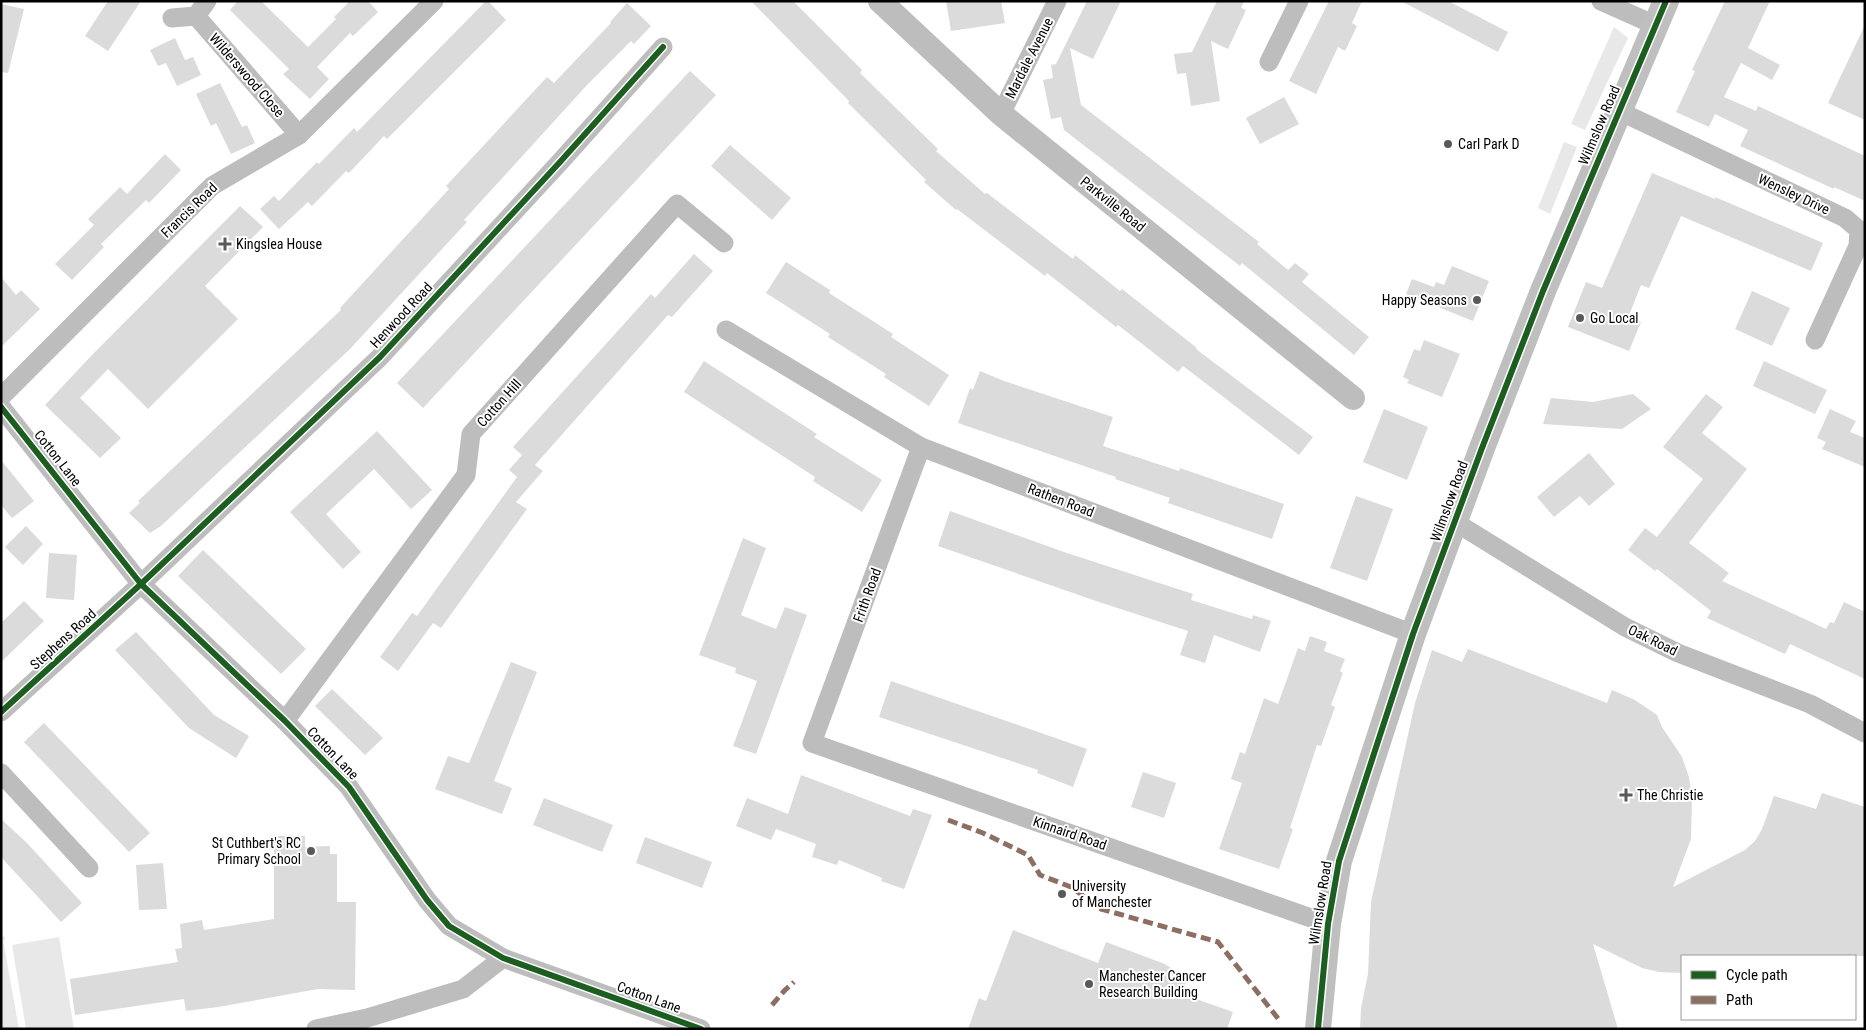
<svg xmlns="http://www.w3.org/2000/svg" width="1866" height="1030" font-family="'Roboto Condensed',sans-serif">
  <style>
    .green { fill: #e8e8e8 }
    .building { fill: #dbdbdb }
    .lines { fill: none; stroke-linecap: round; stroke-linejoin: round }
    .minor { stroke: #bdbdbd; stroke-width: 19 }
    .tertiary { stroke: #bdbdbd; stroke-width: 24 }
    .secondary { stroke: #bfbfbf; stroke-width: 26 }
    .quiet { stroke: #8d6e63; stroke-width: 5; stroke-dasharray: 10 5; stroke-linecap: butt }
    .cycleway-casing { stroke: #fff; stroke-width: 9 }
    .cycleway { stroke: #1b5e20; stroke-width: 6 }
    .poi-dot { fill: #595959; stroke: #fff; stroke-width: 2 }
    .labels { text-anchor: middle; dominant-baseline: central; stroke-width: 4; stroke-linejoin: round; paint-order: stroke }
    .street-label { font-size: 14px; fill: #000; stroke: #fff }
    .poi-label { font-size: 14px; fill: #000; stroke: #fff; text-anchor: start }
  </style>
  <rect width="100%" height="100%" fill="#fff"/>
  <g class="green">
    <polygon points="1614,27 1628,38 1585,130 1571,124"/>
    <polygon points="1564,142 1577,147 1550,214 1538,208"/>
    <polygon points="1,934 6,939 3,940 19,1029 1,1029"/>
    <polygon points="59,937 74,1029 26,1029 12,945"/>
  </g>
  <g class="building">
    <polygon points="108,1 141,1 108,51 85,36"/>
    <polygon points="238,1 261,1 308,47 336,19 334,17 350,1 368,1 378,12 353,36 350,33 317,67 329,79 310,99 283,74 289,69 230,10"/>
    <polygon points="486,1 488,1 506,20 387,139 384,136 349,173 346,171 312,206 308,202 279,229 260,209 274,196 279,201 317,162 319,164 354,128 357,132"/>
    <polygon points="751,1 793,1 862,70 860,73 938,149 936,151 985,194 987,193 1073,259 1075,255 1120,291 1122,289 1197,348 1196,349 1313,437 1299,455 1183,366 1178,372 1118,325 1116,327 1047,273 1045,276 957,209 956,210 924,182 926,180 848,103 849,101"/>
    <polygon points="946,1 1001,1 1005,23 951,31"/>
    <polygon points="1087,1 1121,1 1093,59 1070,48 1081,105 1259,242 1257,244 1288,270 1295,263 1309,274 1302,282 1369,337 1354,355 1242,263 1240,266 1064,130 1061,117 1051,119 1043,80 1053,78 1051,65 1056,64"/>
    <polygon points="1217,1 1244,1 1241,8 1246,10 1228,49 1211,41 1220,101 1191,106 1186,73 1177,74 1174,54 1192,52"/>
    <polygon points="1329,1 1362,1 1352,23 1357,26 1345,51 1338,47 1316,94 1289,81"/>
    <polygon points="1401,1 1448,1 1508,32 1498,52"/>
    <polygon points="1725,1 1770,1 1748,48 1780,65 1772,80 1741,63 1724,97 1756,111 1758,106 1865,156 1865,201 1834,187 1834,189 1740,146 1748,130 1715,114 1709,127 1676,112 1695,71 1692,70"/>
    <polygon points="627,3 651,26 634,44 631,41 587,85 464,220 467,222 350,349 161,526 150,533 129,513 140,503 138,501 341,310 340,308 449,189 446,186 547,77 554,83 611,23 610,22"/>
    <polygon points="1,4 24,9 8,73 1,72"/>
    <polygon points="1865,25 1865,120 1828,103"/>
    <polygon points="175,38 185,60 193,57 201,75 177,86 166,63 158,66 150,50"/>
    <polygon points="690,71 716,95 423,408 397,383"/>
    <polygon points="220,83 242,127 247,125 255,143 231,154 216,123 211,126 196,94"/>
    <polygon points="1284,97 1299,124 1260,144 1246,118"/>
    <polygon points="730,145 791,198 772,220 711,166"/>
    <polygon points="165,154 181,170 149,203 146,200 101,244 104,247 72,280 55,264 94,225 88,219 120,187 127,194"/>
    <polygon points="1652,173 1715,199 1715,197 1823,243 1811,271 1681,216 1649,288 1641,285 1628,318 1641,322 1629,351 1568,327 1586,282 1602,288"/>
    <polygon points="240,206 263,227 205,286 238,319 148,409 108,369 80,398 121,438 100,458 45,405 93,354"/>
    <polygon points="694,254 713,271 672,317 668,315 535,465 543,471 516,502 527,509 441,628 433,623 398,671 380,657 412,613 417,616 517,477 509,470 522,455 513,447 651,294 655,298"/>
    <polygon points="786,262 830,290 829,293 893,334 891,337 949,375 929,406 884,377 886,374 828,337 830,334 766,293"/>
    <polygon points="1452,266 1489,281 1473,321 1406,294 1412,279 1434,287 1436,282 1444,285"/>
    <polygon points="1,277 16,295 21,290 40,309 1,347"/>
    <polygon points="1752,291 1790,308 1772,346 1735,329"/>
    <polygon points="1424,340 1460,354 1442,397 1407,383 1409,380 1403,377 1414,349 1420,351"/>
    <polygon points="704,361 817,434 814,437 882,480 862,512 813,481 815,477 684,392"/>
    <polygon points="1764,361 1827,390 1815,414 1753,386"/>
    <polygon points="980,371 1004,381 1113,417 1103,446 1179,471 1180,468 1284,504 1272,539 1168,503 1170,498 1115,479 1116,477 958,423 970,388 973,390"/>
    <polygon points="1633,394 1651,409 1622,429 1543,424 1551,398 1593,402"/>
    <polygon points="1706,394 1723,407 1702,433 1747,469 1689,543 1729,573 1722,581 1826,629 1830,622 1834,623 1844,602 1865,612 1865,679 1790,644 1785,654 1707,618 1711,611 1657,569 1655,571 1628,550 1645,528 1657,537 1703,479 1663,447"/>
    <polygon points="1384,409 1428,427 1407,480 1363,462"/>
    <polygon points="1830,409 1856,421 1850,432 1865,438 1865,467 1822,449 1826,442 1817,438"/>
    <polygon points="377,431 432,490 411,509 374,469 326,514 361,552 343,569 290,512"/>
    <polygon points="1589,453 1615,484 1589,506 1580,496 1554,517 1537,497"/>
    <polygon points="1,460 34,501 12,518 1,505"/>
    <polygon points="1356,496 1393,509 1367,581 1330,568"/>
    <polygon points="950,511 1064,552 1193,594 1191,600 1252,619 1253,615 1271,621 1260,652 1214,635 1205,663 1180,655 1188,631 1096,601 938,546"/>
    <polygon points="26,526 43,544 23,565 5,547"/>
    <polygon points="743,538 766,548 741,615 776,629 785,607 807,615 756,754 733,746 757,681 735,673 736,668 699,655"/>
    <polygon points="203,550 306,649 281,674 178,576"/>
    <polygon points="49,553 77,555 74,600 46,598"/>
    <polygon points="24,601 44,621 1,662 1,623"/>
    <polygon points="136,632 214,715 249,736 236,758 189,728 115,650"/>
    <polygon points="1310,636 1327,642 1324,651 1345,659 1340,671 1343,673 1331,705 1335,707 1321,746 1317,745 1290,828 1293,829 1279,869 1219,849 1242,783 1231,779 1240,752 1245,754 1264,698 1278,704 1298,648 1305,651"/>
    <polygon points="1468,649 1607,703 1612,690 1635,700 1657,715 1662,727 1682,757 1689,777 1692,798 1691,839 1673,887 1745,850 1755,841 1762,829 1774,796 1816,809 1822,793 1865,807 1865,956 1682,956 1682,973 1659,972 1642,968 1593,944 1618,1029 1360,1029 1361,1008 1368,974 1371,902 1415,703 1432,650 1462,662"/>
    <polygon points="511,662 537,672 494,781 512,788 502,814 435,789 448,756 469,763"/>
    <polygon points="891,681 1087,749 1073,787 1037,773 1038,770 879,717"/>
    <polygon points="332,689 383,738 365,755 315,706"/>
    <polygon points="44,723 150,833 129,852 24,742"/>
    <polygon points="1143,772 1176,783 1164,818 1131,807"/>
    <polygon points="801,775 910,816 913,809 932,815 904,889 881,881 882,878 839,860 837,865 812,857 816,844 776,829 771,840 736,826 747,798 788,814"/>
    <polygon points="544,798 613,825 602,852 533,825"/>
    <polygon points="1,819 27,843 82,903 61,922 1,857"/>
    <polygon points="274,836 305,836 305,847 330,846 330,854 337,854 337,902 356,902 355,990 318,989 218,1007 186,1011 184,999 75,1015 70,979 178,962 175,949 182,948 180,924 202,920 204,930 274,919"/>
    <polygon points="645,837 712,862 702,888 636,863"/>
    <polygon points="163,863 167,909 139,910 136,865"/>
    <polygon points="1013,930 1098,963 1106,942 1165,964 1187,979 1182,994 1233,1012 1227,1029 968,1029 979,998 986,1001"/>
  </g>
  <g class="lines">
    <g class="minor">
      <polyline points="1601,1 1655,25"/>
      <polyline points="196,16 299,135"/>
      <polyline points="172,18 196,16 207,1"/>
      <polyline points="1269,62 1299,1"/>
      <polyline points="1619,111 1845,218 1859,230 1858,246 1815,340"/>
      <polyline points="1001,114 1057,1"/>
      <polyline points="726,330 921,447 1413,634"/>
      <polyline points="1,397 212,186 299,135 434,1"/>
      <polyline points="1,407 141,584 285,721 349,787 427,900 449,926 503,958 701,1029"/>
      <polyline points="921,447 812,743 1328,924"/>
      <polyline points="1455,522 1625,627 1678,653 1810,704 1865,733"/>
      <polyline points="1,712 141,584 380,357 560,162 663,47"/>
      <polyline points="285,721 466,475 471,434 677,204 724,243"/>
      <polyline points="1,773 89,868"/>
      <polyline points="316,1029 367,1018 463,989 503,958"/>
    </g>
    <polyline class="tertiary" points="880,1 1001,114 1353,398"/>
    <polyline class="secondary" points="1318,1029 1328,924 1339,861 1413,634 1482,448 1543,291 1666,1"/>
    <g class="quiet">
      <polyline points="948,820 983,833 1028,855 1040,875 1071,887 1101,909 1218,942 1280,1021"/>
      <polyline points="772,1005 785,990 794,982"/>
    </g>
    <g class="cycleway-casing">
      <g id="cycleway">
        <polyline points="1,407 141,584 285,721 349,787 427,900 449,926 503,958 701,1029"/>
        <polyline points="1,712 141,584 380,357 560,162 663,47"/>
        <polyline points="1318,1029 1328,924 1339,861 1413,634 1482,448 1543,291 1666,1"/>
      </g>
    </g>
    <use href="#cycleway" class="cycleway"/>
  </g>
  <g class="poi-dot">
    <circle cx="1448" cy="144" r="5"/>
    <path d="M222.5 236.5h5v5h5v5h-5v5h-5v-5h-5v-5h5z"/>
    <circle cx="1477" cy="300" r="5"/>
    <circle cx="1580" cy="318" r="5"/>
    <path d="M1623.5 787.5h5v5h5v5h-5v5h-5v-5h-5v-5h5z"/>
    <circle cx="311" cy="851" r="5"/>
    <circle cx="1062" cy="894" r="5"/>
    <circle cx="1089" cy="984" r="5"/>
  </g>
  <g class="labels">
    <g class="street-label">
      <text transform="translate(1029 58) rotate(-63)">Mardale Avenue</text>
      <text transform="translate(247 75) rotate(49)">Wilderswood Close</text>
      <text transform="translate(1599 125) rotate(-67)">Wilmslow Road</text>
      <text transform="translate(1794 194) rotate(25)">Wensley Drive</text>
      <text transform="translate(1113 204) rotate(39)">Parkville Road</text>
      <text transform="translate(189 210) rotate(-44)">Francis Road</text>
      <text transform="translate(401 315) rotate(-47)">Henwood Road</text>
      <text transform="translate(499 403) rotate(-48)">Cotton Hill</text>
      <text transform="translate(58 458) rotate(52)">Cotton Lane</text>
      <text transform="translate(1061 500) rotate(21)">Rathen Road</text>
      <text transform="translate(1449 501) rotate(-70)">Wilmslow Road</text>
      <text transform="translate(867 595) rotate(-70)">Frith Road</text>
      <text transform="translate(63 639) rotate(-42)">Stephens Road</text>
      <text transform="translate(1653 640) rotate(26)">Oak Road</text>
      <text transform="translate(333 753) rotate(46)">Cotton Lane</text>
      <text transform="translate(1070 833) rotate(19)">Kinnaird Road</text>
      <text transform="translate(1320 903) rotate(-81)">Wilmslow Road</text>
      <text transform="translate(649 997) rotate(20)">Cotton Lane</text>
    </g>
    <g class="poi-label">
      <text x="1458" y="144">Carl Park D</text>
      <text x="236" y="244">Kingslea House</text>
      <text x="1467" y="300" text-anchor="end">Happy Seasons</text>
      <text x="1590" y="318">Go Local</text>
      <text x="1637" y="795">The Christie</text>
      <text x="301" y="843" text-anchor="end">St Cuthbert's RC<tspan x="301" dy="16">Primary School</tspan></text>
      <text x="1072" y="886">University<tspan x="1072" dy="16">of Manchester</tspan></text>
      <text x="1099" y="976">Manchester Cancer<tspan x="1099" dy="16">Research Building</tspan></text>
    </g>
  </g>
  <rect width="1866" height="1030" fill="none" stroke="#000000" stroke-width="5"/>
  <rect x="1681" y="955" width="175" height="65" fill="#ffffff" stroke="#999999"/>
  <rect x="1691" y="971" width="25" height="8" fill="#1b5e20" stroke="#999999"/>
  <text x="1726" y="980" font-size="15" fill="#000000">Cycle path</text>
  <rect x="1691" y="996" width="25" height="8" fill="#8d6e63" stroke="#999999"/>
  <text x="1726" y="1005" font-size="15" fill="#000000">Path</text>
</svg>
